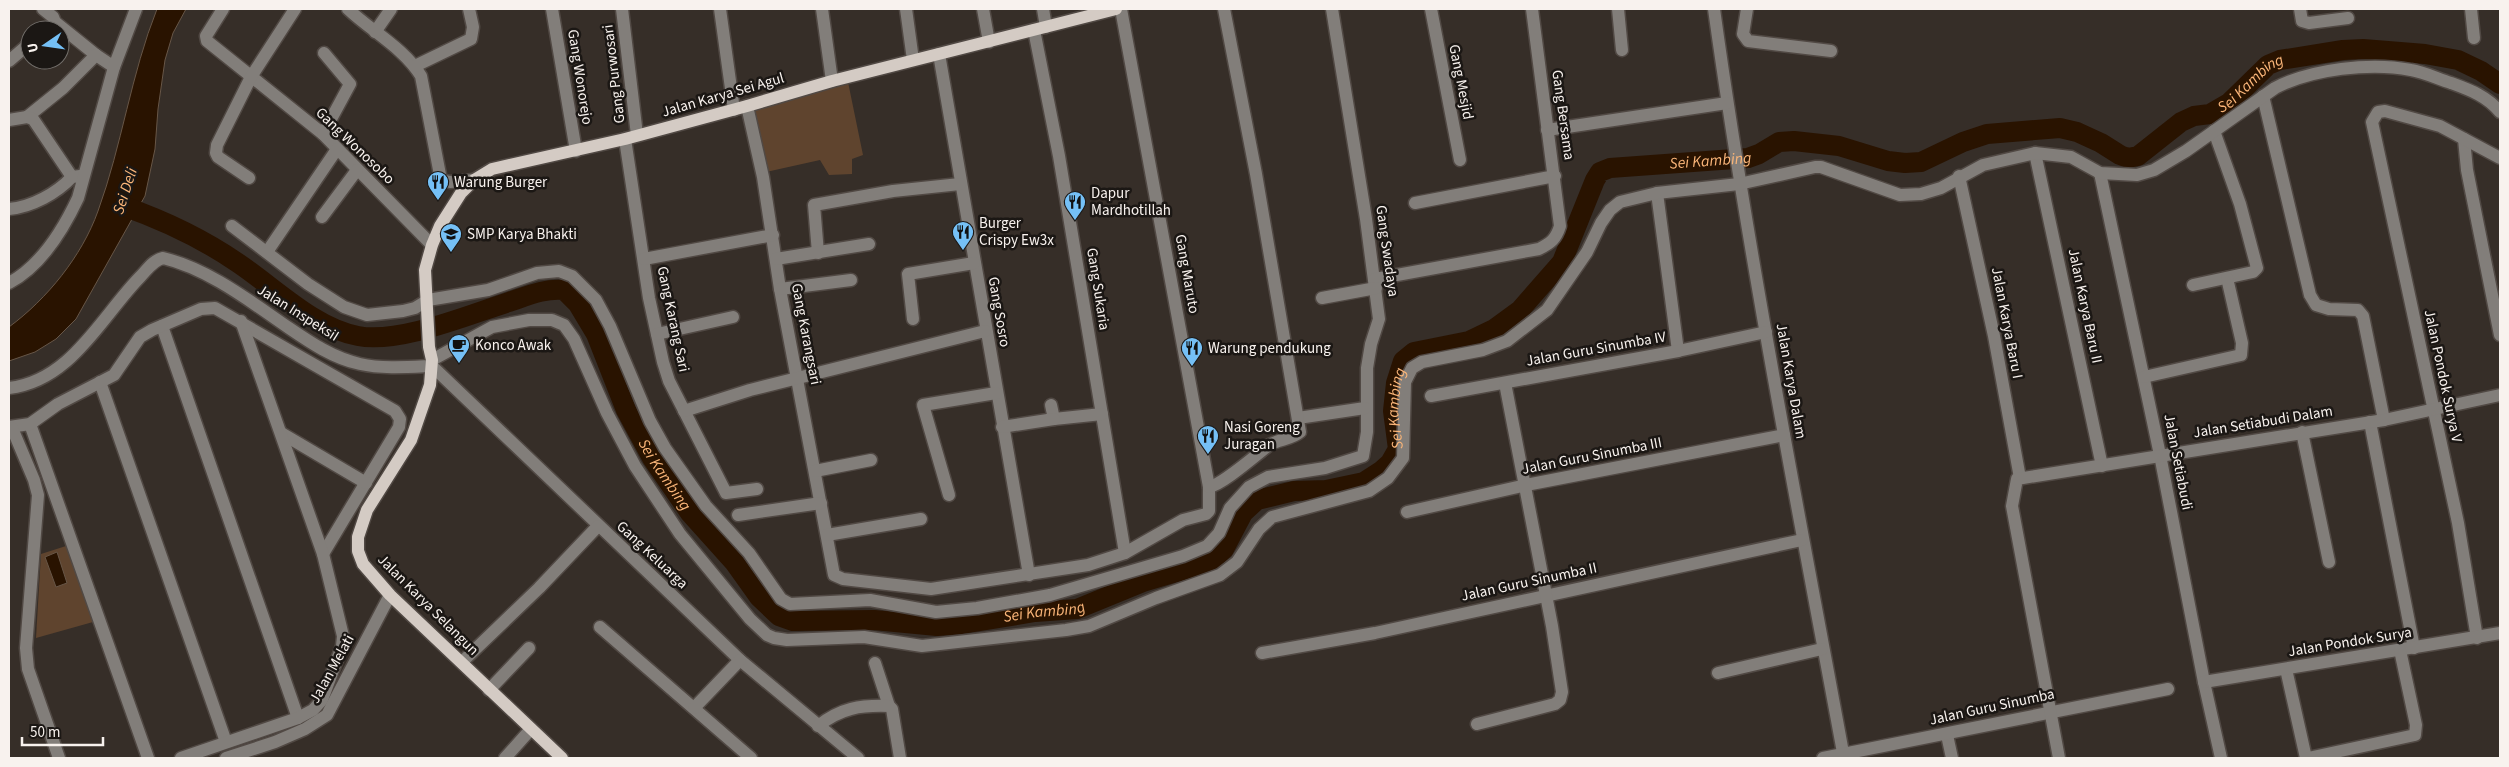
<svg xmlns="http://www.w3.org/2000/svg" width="2509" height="767" font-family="'Source Sans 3',sans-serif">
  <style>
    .green { fill: #5f442e }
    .water { fill: #291300; stroke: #675647 }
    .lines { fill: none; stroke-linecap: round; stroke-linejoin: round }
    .river { stroke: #291300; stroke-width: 20 }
    .minor-casing { stroke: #514944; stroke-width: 15 }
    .major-casing { stroke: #514944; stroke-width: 15 }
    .minor { stroke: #827e7a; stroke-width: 12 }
    .major { stroke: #d4cbc4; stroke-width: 12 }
    .labels { text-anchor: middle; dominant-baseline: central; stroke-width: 5; stroke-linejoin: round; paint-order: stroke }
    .street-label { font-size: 15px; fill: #f8f2ee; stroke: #1b1714 }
    .poi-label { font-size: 15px; fill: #f8f2ee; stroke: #1b1714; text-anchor: start }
    .water-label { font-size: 16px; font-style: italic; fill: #fab578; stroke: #1b1714 }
  </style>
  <rect width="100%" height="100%" fill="#362e28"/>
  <g class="green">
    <polygon points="848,82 863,155 852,159 852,174 829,175 820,160 766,172 751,109"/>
    <polygon points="66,546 93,622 36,638 41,554"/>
  </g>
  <g class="water">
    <path d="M 157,9 L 186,9 L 173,33 L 165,60 L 158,109 L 155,149 L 145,196 L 76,319 L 56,339 L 35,352 L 9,361 L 9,327 C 47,299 82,256 98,211 C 122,145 131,74 157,9 Z"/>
    <polygon points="57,552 67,583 56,587 45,557"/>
  </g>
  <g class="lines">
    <path class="river" id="s1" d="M 123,206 C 163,220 203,239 238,263 C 274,287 314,328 358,336 C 399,344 468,315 509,302 C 527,296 545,288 564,290 L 578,304 L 596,334 L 626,410 L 652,458 L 690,513 L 734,562 L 759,597 L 779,616 L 793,621 L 874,620 L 937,626 L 962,624 L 1035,612 L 1077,609 L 1143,582 L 1200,565 L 1213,559 L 1224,549 L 1243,513 L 1257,500 L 1294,491 L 1326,490 L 1364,482 L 1381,471 L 1390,463 L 1398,449 L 1393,411 L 1396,383 L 1403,361 L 1414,352 L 1469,341 L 1494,329 L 1520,310 L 1562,262 L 1595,180 L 1600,172 L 1610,168 L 1748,158 L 1759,154 L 1779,142 L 1794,141 L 1839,146 L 1888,161 L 1905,163 L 1921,162 L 1963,142 L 1987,134 L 2060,128 L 2077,132 L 2101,143 L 2120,155 L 2128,158 L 2138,156 L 2181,122 L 2194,116 L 2210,114 L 2229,103 L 2268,65 L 2280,60 L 2343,50 L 2363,49 L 2425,54 L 2458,60 L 2481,71 L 2500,84"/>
    <g class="minor-casing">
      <g id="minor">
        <polyline points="43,9 53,17 55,22 96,55"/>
        <polyline points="223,9 206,36 207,41 323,134 432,245"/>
        <path d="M 348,9 C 371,31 404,48 421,76 L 441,180 L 450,182 L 474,180"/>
        <polyline points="552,9 576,151"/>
        <polyline points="622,9 637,135"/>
        <polyline points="720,9 734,110"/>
        <polyline points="822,9 832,81"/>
        <polyline points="906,9 913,60"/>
        <polyline points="983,9 989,42"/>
        <polyline points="1043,9 1046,27"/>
        <polyline points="1431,9 1460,160"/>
        <polyline points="1618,9 1622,50"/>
        <path d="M 1714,9 C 1749,260 1798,509 1844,758"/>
        <polyline points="1747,9 1743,34 1748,41 1831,51"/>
        <polyline points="2300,9 2302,21 2309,23 2348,18"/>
        <polyline points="2471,9 2474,38"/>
        <polyline points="1034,30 1059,156 1125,553"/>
        <polyline points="375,32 391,9"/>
        <polyline points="939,54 1029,575"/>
        <polyline points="9,61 30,43"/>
        <polyline points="415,66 471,39 473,27 469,9"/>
        <polyline points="2263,96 2310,295 2316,305 2329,309 2358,310 2363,316 2384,420"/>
        <polyline points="747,106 763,177 780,289 834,575 843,579 931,589 1088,565 1125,553 1183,520 1206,514 1209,511 1209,487 1121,9"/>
        <polyline points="27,117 63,88 96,55 114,67"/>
        <polyline points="9,120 27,117 33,119 72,177"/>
        <polyline points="1547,130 1727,103"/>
        <polyline points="323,134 350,84 324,53"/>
        <polyline points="625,139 649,298 663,362 669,381 726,493 757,489"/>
        <polyline points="2464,139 2467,170 2500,335"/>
        <polyline points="2035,153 2102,466"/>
        <polyline points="2100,173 2160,455 2204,682 2221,758"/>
        <polyline points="1959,176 1994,336 2020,478"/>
        <polyline points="249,178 218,157 216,153 217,145 251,77 295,9"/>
        <polyline points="1657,193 1678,351"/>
        <polyline points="1415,203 1555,176"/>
        <path d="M 9,209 C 32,207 57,193 72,177 L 80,176"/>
        <polyline points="322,217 357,170"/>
        <polyline points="232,226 308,284 344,307 367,315 403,311 415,308 428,300 488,290 537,273 559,271 572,276 596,300 610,326 650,421 665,448 706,506 749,553 781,599 790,604 870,600 936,612 977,608 1050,595 1183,556 1207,546 1219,533 1230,508 1249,487 1268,477 1325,468 1363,456 1367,432 1367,368 1371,344 1379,319 1366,219 1332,9"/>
        <polyline points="267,252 337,149"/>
        <polyline points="818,253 814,205 893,191 960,184"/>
        <polyline points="644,259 773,235"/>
        <polyline points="776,259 869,244"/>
        <path d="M 1375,279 L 1539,249 C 1551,243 1556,239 1560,226 L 1532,9"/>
        <path d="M 9,283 C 41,266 63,230 78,198 L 114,67 L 136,9"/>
        <polyline points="2193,285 2253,272 2257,268 2240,204 2214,131"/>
        <polyline points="780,289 851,280"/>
        <polyline points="1322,298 1376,288"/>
        <polyline points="913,319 908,274 974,263"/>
        <polyline points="162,326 298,718"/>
        <polyline points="657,334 733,317"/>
        <path d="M 432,360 L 492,327 L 529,320 L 552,320 L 564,325 L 574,339 L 607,413 L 635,466 L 680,534 L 750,619 L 767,635 L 774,638 L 787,640 L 864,637 L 922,646 L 1066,630 L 1089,626 L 1156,598 L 1220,575 L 1237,562 L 1259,529 L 1272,517 L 1369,491 L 1388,478 L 1403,458 L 1405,382 L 1412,368 L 1422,362 L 1483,350 L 1507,341 L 1547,310 L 1587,252 L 1601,223 L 1610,210 L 1620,202 L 1657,193 L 1739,184 L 1815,167 L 1821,167 L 1900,195 L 1921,194 L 1941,188 L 1983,165 L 2035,153 L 2071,157 L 2100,173 L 2137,175 L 2154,170 L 2186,151 L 2275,88 C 2311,69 2371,62 2411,70 C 2424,72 2438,79 2451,83 C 2470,90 2487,96 2500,112"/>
        <polyline points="2144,377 2241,355 2242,343 2227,278"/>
        <polyline points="100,382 226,742"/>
        <path d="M 9,388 C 71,381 101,317 140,277 C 147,270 153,260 163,258 C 209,269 251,302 289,328 C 311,343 333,358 360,364 C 382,369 409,367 432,366 L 740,660 L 858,758"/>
        <polyline points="1431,396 1678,351 1766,332"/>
        <polyline points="1051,405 1054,419 1102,414"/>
        <polyline points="684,411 750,390 985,331"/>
        <polyline points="1298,418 1365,408"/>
        <polyline points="2370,422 2414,648"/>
        <polyline points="30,424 148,758"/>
        <polyline points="9,427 30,424 58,404 114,375 140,337 152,330 201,309 215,308 395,411 400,419 399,427 323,554"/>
        <polyline points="1002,427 1054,419"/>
        <polyline points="12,428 34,480 38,495 26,648 28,669 59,758"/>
        <polyline points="2302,432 2329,562"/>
        <polyline points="281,433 366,483"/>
        <polyline points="815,471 871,460"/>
        <path d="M 1209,487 C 1222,485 1256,455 1268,446 C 1277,439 1291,440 1300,432 L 1256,174 L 1224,9"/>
        <polyline points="949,495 923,405 996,393"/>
        <polyline points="1407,512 1526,485 1784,435"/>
        <polyline points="738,515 821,503"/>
        <polyline points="827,535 921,519"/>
        <polyline points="600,627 751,758"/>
        <polyline points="2477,638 2458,523 2372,122 2378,112 2385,111 2440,126 2500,158"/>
        <polyline points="1262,653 1375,633 1802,540"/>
        <polyline points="462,662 539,588 598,526"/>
        <polyline points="875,663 889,706"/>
        <polyline points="2286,669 2306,758"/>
        <polyline points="1718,673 1822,649"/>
        <polyline points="2204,682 2500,633"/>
        <polyline points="489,690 529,648"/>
        <polyline points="694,708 740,660"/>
        <polyline points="1477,724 1555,704 1560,700 1562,692 1552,626 1505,383"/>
        <path d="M 818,726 C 841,708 860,705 889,706 L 892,709 L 900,758"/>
        <polyline points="1947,735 1952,758"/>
        <polyline points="181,758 298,718 313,710 322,700 342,646 343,636 323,554 241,321"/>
        <polyline points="226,758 275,742 305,729 327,715 390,595"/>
        <polyline points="505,758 531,729"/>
        <polyline points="1823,758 2168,689"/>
        <polyline points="2059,758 2012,506 2017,479 2384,420 2500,395"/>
        <polyline points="2308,758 2415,735 2416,725 2400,650"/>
      </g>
    </g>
    <g class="major-casing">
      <polyline id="major" points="562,758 390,595 363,564 358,551 358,537 367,510 411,440 430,385 432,360 429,347 425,270 432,245 440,226 461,193 474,180 492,169 625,139 747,106 832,81 1116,9"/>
    </g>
    <use href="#minor" class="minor"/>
    <use href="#major" class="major"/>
  </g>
  <defs>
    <g id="restaurant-pin" transform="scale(1.125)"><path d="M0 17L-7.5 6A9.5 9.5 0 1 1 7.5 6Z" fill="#75c0f6" stroke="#1b1714"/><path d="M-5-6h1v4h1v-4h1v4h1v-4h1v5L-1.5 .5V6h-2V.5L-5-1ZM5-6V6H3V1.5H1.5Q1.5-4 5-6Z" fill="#111"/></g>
    <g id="school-pin" transform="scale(1.125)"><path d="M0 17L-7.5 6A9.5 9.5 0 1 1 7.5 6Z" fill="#75c0f6" stroke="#1b1714"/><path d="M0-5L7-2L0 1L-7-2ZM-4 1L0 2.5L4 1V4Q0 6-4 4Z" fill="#111"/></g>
    <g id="cafe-pin" transform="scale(1.125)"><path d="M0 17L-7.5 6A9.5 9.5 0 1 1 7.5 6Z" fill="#75c0f6" stroke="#1b1714"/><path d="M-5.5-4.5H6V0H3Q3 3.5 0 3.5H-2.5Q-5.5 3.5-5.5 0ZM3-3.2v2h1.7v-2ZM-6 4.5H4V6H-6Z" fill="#111"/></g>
  </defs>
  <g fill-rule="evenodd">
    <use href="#restaurant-pin" x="438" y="182"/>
    <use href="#restaurant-pin" x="1075" y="202"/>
    <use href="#restaurant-pin" x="963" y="232"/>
    <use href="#school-pin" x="451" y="234"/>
    <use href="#cafe-pin" x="459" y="345"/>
    <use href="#restaurant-pin" x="1192" y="348"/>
    <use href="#restaurant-pin" x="1208" y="436"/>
  </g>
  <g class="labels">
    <g class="street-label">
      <text transform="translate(614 74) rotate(-97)">Gang Purwosari</text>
      <text transform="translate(580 77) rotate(81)">Gang Wonorejo</text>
      <text transform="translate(1461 82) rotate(79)">Gang Mesjid</text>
      <text transform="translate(723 95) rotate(-16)">Jalan Karya Sei Agul</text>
      <text transform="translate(1563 115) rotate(82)">Gang Bersama</text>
      <text transform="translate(355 146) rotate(44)">Gang Wonosobo</text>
      <text transform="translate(1387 251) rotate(82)">Gang Swadaya</text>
      <text transform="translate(1187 274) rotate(80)">Gang Maruto</text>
      <text transform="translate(1098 289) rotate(81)">Gang Sukaria</text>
      <text transform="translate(2085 306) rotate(78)">Jalan Karya Baru II</text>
      <text transform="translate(999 312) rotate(80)">Gang Sosro</text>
      <text transform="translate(298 313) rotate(32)">Jalan InspeksiI</text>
      <text transform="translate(673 319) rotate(78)">Gang Karang Sari</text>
      <text transform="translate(2007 323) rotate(79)">Jalan Karya Baru I</text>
      <text transform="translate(806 334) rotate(79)">Gang Karangsari</text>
      <text transform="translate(1596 349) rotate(-10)">Jalan Guru Sinumba IV</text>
      <text transform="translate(2443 376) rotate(78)">Jalan Pondok Surya V</text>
      <text transform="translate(1791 381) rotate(80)">Jalan Karya Dalam</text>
      <text transform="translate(2263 422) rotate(-9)">Jalan Setiabudi Dalam</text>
      <text transform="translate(1592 456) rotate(-11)">Jalan Guru Sinumba III</text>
      <text transform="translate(2178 462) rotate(79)">Jalan Setiabudi</text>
      <text transform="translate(652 555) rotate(43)">Gang Keluarga</text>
      <text transform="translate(1529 582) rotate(-12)">Jalan Guru Sinumba II</text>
      <text transform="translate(428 605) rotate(45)">Jalan Karya Selangun</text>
      <text transform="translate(2350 642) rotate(-9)">Jalan Pondok Surya</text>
      <text transform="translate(332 669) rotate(-61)">Jalan Melati</text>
      <text transform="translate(1992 707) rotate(-12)">Jalan Guru Sinumba</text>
    </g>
    <g class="poi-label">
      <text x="454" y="182">Warung Burger</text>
      <text x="1091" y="193">Dapur<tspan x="1091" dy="17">Mardhotillah</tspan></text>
      <text x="979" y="223">Burger<tspan x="979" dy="17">Crispy Ew3x</tspan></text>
      <text x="467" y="234">SMP Karya Bhakti</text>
      <text x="475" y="345">Konco Awak</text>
      <text x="1208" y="348">Warung pendukung</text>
      <text x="1224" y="427">Nasi Goreng<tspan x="1224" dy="17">Juragan</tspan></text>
    </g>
    <g class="water-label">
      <text stroke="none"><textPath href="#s1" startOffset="2632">Sei Kambing</textPath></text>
      <text stroke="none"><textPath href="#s1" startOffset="2048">Sei Kambing</textPath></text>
      <text transform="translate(125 191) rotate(-72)">Sei Deli</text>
      <text stroke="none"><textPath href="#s1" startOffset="1596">Sei Kambing</textPath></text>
      <text stroke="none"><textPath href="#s1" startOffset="695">Sei Kambing</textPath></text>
      <text stroke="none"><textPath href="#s1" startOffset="1145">Sei Kambing</textPath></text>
    </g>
  </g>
  <rect width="2509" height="767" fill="none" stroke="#f8f2ee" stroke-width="20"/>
  <g transform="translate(45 45) rotate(257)"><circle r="24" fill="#1b1714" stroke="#736f6b"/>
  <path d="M0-4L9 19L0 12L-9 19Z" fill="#75c0f6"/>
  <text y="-8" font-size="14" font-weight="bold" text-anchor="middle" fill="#f8f2ee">U</text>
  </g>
  <path d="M22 737v8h81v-8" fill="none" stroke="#f8f2ee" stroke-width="2.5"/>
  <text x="30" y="737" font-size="15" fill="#f8f2ee" stroke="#1b1714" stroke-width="4" paint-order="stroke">50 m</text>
</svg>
